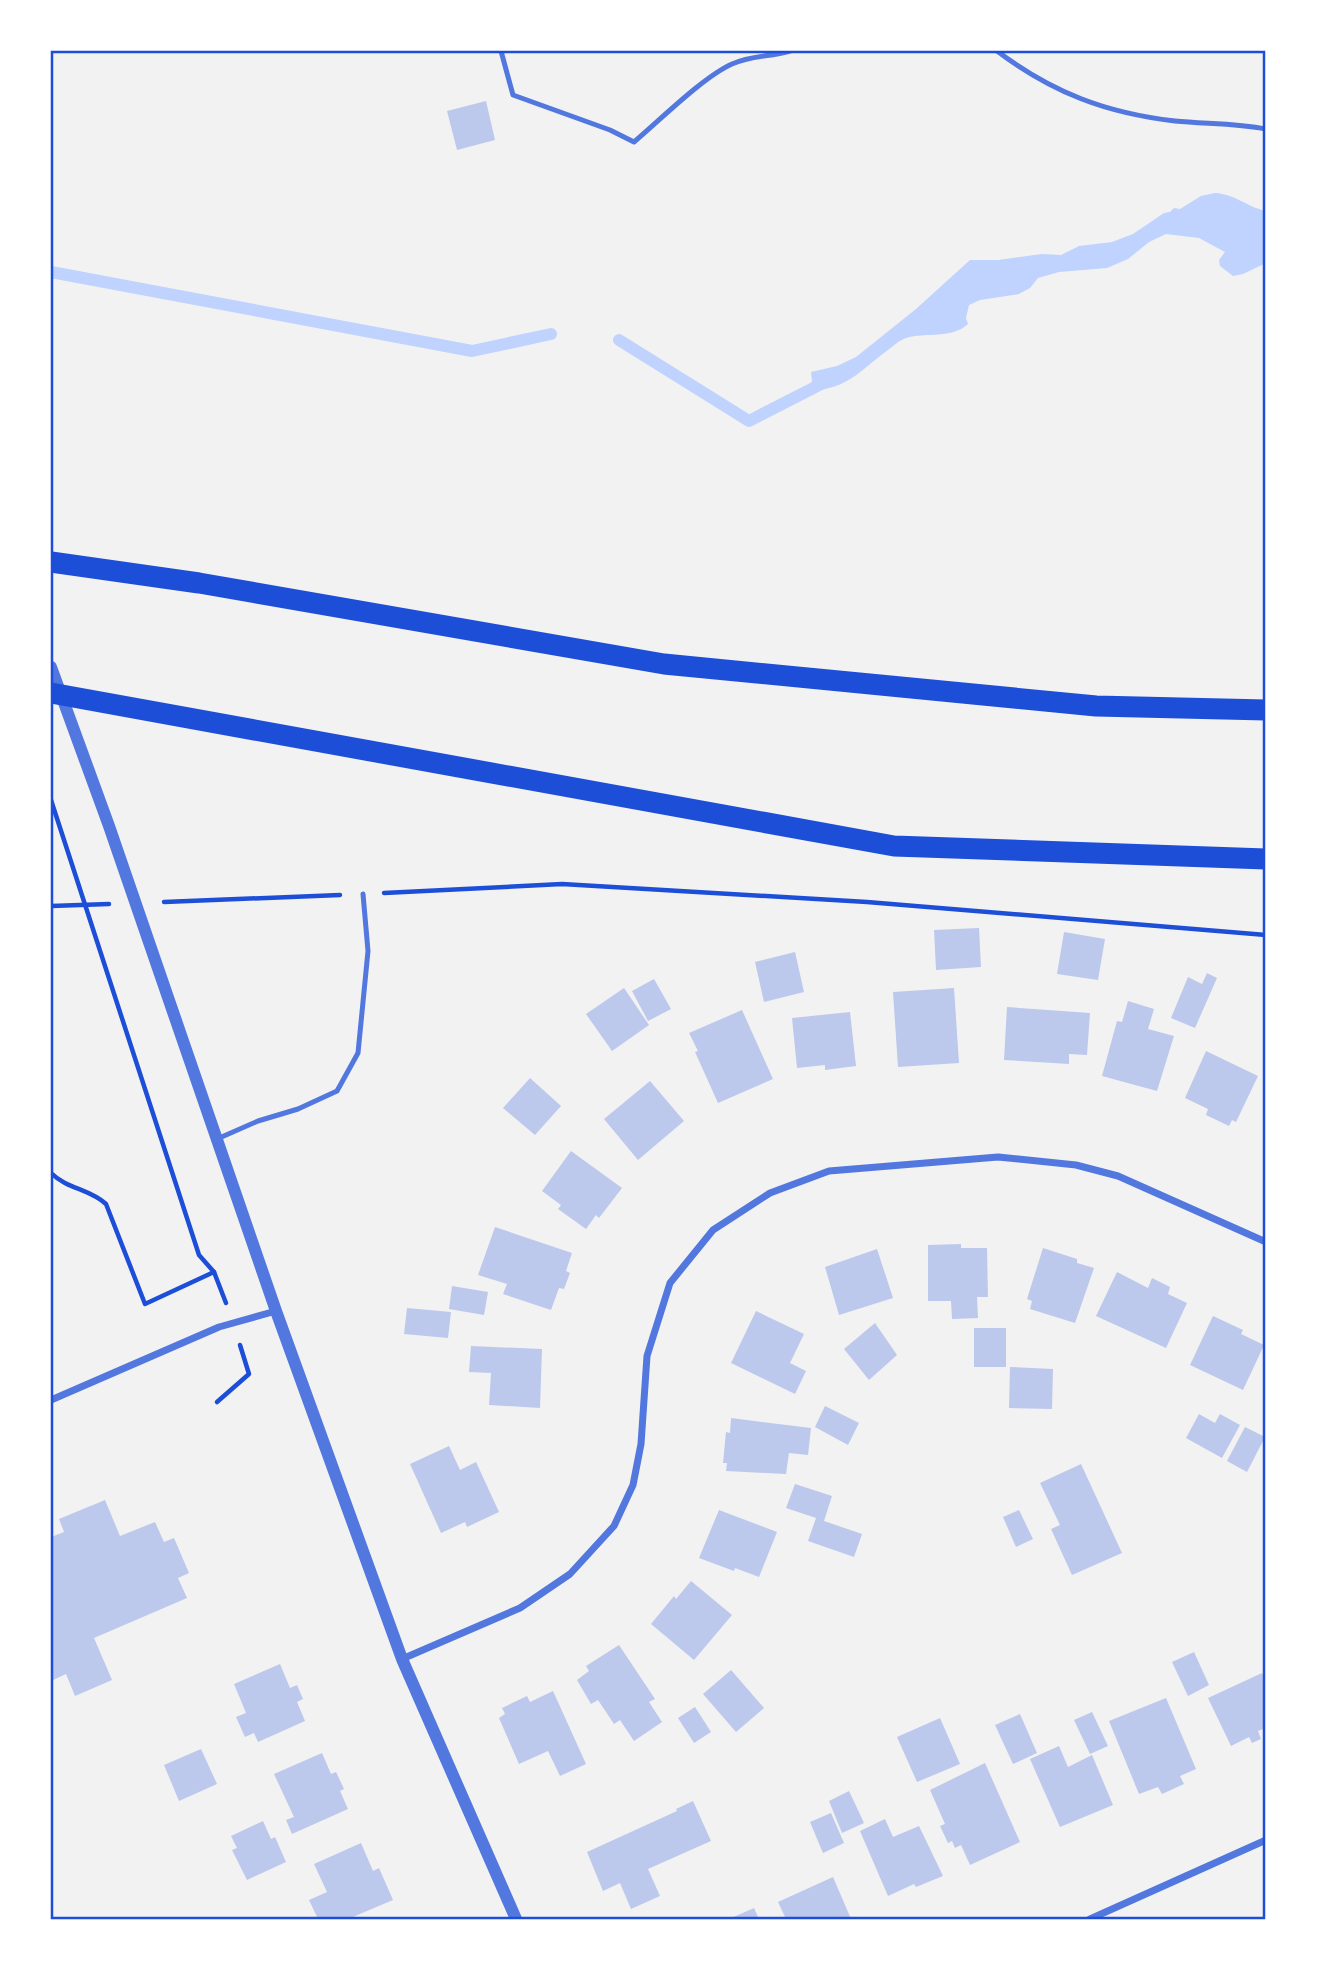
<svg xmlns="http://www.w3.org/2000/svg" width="1317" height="1970" font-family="'PT Sans Narrow',sans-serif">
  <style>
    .water { fill: #bfd3fe }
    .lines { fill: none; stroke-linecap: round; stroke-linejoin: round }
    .stream { stroke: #bfd3fe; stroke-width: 12 }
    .building { fill: #bdc9ec }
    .path { stroke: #1d4ed8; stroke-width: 4.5 }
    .service { stroke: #5277de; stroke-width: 5 }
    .minor { stroke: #5277de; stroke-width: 7 }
    .tertiary { stroke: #5277de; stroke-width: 12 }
    .motorway { stroke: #1d4ed8; stroke-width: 21 }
    .neatline { fill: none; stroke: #1d4ed8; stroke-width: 2.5 }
  </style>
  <rect width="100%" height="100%" fill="#f2f2f2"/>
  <path class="water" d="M 1215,193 C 1235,194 1247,207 1266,211 L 1266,263 L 1243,274 L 1233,276 L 1220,266 L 1219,260 L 1225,252 L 1199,238 L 1166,234 L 1149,242 L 1128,259 L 1107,268 L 1059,272 L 1038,278 L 1030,288 L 1019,294 L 980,300 L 969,305 L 966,318 L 968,324 C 952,339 926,332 906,338 C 900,340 893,346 888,350 C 864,367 851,386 819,390 L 812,383 L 811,372 L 837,366 L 856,357 L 916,309 L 970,260 L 998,260 L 1042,254 L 1061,255 L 1079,246 L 1112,242 L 1133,234 L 1164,213 L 1170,212 L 1174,208 L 1180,209 L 1201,196 Z"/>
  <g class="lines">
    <g class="stream">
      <polyline points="51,272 472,351 551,334"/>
      <polyline points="619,340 749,421 829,380"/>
    </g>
  </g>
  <g class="building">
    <polygon points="486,101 495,140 457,150 447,111"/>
    <polygon points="979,928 981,967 936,970 934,930"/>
    <polygon points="1064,932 1105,939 1098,980 1057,974"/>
    <polygon points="795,952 804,992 764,1002 755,962"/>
    <polygon points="1207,973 1217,978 1195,1028 1171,1018 1188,977 1202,984"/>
    <polygon points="654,979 671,1009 648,1021 632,991"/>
    <polygon points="624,988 649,1025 612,1051 586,1014"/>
    <polygon points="954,988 959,1063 898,1067 893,992"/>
    <polygon points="1128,1001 1154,1009 1148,1029 1174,1036 1157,1091 1102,1076 1117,1021 1122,1022"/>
    <polygon points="1007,1007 1090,1013 1087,1055 1069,1054 1069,1064 1004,1060"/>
    <polygon points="742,1010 773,1079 718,1103 695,1052 698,1051 689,1033"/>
    <polygon points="850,1012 856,1066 825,1070 825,1065 797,1068 792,1018"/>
    <polygon points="1206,1051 1258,1076 1236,1122 1232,1120 1229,1126 1206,1115 1208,1109 1185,1098"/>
    <polygon points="530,1078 561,1106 535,1135 503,1108"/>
    <polygon points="650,1081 684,1121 638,1160 604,1119"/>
    <polygon points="571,1151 622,1188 599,1218 596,1215 586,1229 558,1209 561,1205 542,1191"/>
    <polygon points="495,1227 572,1253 566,1271 570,1273 564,1289 559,1288 551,1310 503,1294 507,1284 478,1275"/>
    <polygon points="961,1244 961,1248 987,1248 988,1297 977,1297 978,1318 952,1319 951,1301 928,1301 928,1245"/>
    <polygon points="1043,1248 1077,1259 1077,1263 1094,1268 1075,1323 1030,1309 1032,1301 1027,1299"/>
    <polygon points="877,1249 893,1298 839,1315 825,1267"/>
    <polygon points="1117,1272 1148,1288 1152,1278 1170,1287 1168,1294 1187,1303 1166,1348 1096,1316"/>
    <polygon points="452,1286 488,1292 484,1315 449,1309"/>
    <polygon points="407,1308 451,1312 448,1338 404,1334"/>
    <polygon points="756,1311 804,1334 790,1363 806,1371 795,1394 731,1363"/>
    <polygon points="1213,1316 1243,1330 1241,1334 1264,1345 1243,1390 1190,1365"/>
    <polygon points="875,1323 897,1355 869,1380 844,1349"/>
    <rect x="974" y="1328" width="32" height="39"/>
    <polygon points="471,1346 542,1349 540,1408 489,1405 491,1373 469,1372"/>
    <polygon points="1010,1367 1053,1369 1052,1409 1009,1408"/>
    <polygon points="825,1406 859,1423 848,1445 815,1427"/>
    <polygon points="1199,1414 1215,1423 1220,1414 1240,1425 1222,1458 1186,1438"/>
    <polygon points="731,1418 811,1428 808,1455 789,1453 786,1474 726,1471 727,1463 723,1463 726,1432 730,1433"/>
    <polygon points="1245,1427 1265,1437 1247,1472 1227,1461"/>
    <polygon points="449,1446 460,1470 476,1462 499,1512 467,1527 465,1522 441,1533 410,1464"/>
    <polygon points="1081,1464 1122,1553 1072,1575 1051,1529 1060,1525 1040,1483"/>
    <polygon points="795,1484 832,1496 824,1521 862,1534 854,1557 808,1541 816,1518 786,1508"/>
    <polygon points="105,1500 120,1536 155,1522 164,1542 174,1538 189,1573 178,1578 187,1598 94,1638 112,1680 75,1696 66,1674 51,1681 51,1537 64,1532 59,1519"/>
    <polygon points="719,1510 777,1532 759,1577 735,1568 734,1571 699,1558"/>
    <polygon points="1019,1510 1033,1539 1016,1547 1003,1517"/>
    <polygon points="691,1581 732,1615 694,1660 651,1624 674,1596 676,1599"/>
    <polygon points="619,1645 655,1699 649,1702 662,1722 634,1741 620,1720 614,1724 598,1700 591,1704 577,1680 589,1671 586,1666"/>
    <polygon points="1194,1652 1209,1685 1188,1696 1172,1662"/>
    <polygon points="280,1664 290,1688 297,1685 303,1699 297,1702 305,1721 258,1742 254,1733 245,1737 236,1717 246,1713 234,1684"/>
    <polygon points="731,1670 764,1708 736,1732 703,1694"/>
    <polygon points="1262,1673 1266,1682 1266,1737 1263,1729 1258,1731 1261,1739 1252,1743 1249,1737 1231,1746 1208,1698"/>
    <polygon points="553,1691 586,1764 560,1776 548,1751 519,1764 499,1718 505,1714 502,1708 527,1696 530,1702"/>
    <polygon points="1166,1698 1196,1769 1180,1776 1184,1784 1162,1794 1158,1787 1139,1794 1109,1721"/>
    <polygon points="695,1707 711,1732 694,1743 678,1718"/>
    <polygon points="1092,1712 1108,1746 1090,1754 1074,1720"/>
    <polygon points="1020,1714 1037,1753 1013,1764 995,1725"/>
    <polygon points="940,1718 960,1764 917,1782 897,1737"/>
    <polygon points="1059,1746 1068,1767 1092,1755 1113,1805 1060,1827 1030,1759"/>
    <polygon points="201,1749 217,1784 179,1801 164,1765"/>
    <polygon points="322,1753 331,1774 336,1772 344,1789 340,1791 348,1809 292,1834 286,1820 294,1817 274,1774"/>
    <polygon points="985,1763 1020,1842 970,1865 961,1845 955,1848 952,1841 948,1843 940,1826 945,1824 930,1790"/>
    <polygon points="849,1791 864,1823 842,1833 829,1801"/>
    <polygon points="693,1801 711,1841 648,1869 660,1896 631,1909 620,1883 603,1891 587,1852 677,1811 676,1809"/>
    <polygon points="831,1813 844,1843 823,1853 810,1822"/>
    <polygon points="885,1819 893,1837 919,1826 943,1876 916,1887 914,1884 888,1896 860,1831"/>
    <polygon points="263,1821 271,1839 275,1837 286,1862 247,1880 232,1850 237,1848 231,1836"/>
    <polygon points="361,1843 373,1871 379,1868 393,1900 348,1919 318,1919 309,1900 327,1892 314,1864"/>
    <polygon points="833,1877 851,1919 786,1919 778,1902"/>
    <polygon points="754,1908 759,1919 729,1919"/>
  </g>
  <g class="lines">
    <g class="path">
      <polyline points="51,800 199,1255 214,1272 226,1303"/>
      <polyline points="384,893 562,884 867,902 1266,935"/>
      <polyline points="164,902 340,895"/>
      <polyline points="51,906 109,904"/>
      <path d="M 51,1173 C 67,1189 90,1189 106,1204 L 145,1304 L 214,1272"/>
      <polyline points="217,1402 249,1374 240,1345"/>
    </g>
    <g class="service">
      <path d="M 501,51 L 513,95 L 610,130 L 634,142 C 660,120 703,77 732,64 C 751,55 770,57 790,51"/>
      <path d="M 997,51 C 1053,93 1106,113 1175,121 C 1206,124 1236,123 1266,129"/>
      <polyline points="217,1139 258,1121 298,1109 337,1091 358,1053 368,951 363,894"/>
    </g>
    <g class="minor">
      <polyline points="51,1400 219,1327 276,1311"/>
      <polyline points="402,1659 520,1608 570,1574 614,1526 633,1485 641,1444 647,1356 670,1283 713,1230 770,1193 829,1171 998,1157 1076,1165 1118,1176 1266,1242"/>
      <polyline points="1090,1919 1266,1840"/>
    </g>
    <polyline class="tertiary" points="51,667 109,826 276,1311 402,1659 516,1919"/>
    <g class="motorway">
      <polyline points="51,562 199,583 664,664 1096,706 1266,710"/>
      <polyline points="51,693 894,846 1266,859"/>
    </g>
  </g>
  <rect width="1317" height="1970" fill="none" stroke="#ffffff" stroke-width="105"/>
  <rect x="52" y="52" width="1212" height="1866" class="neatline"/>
</svg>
